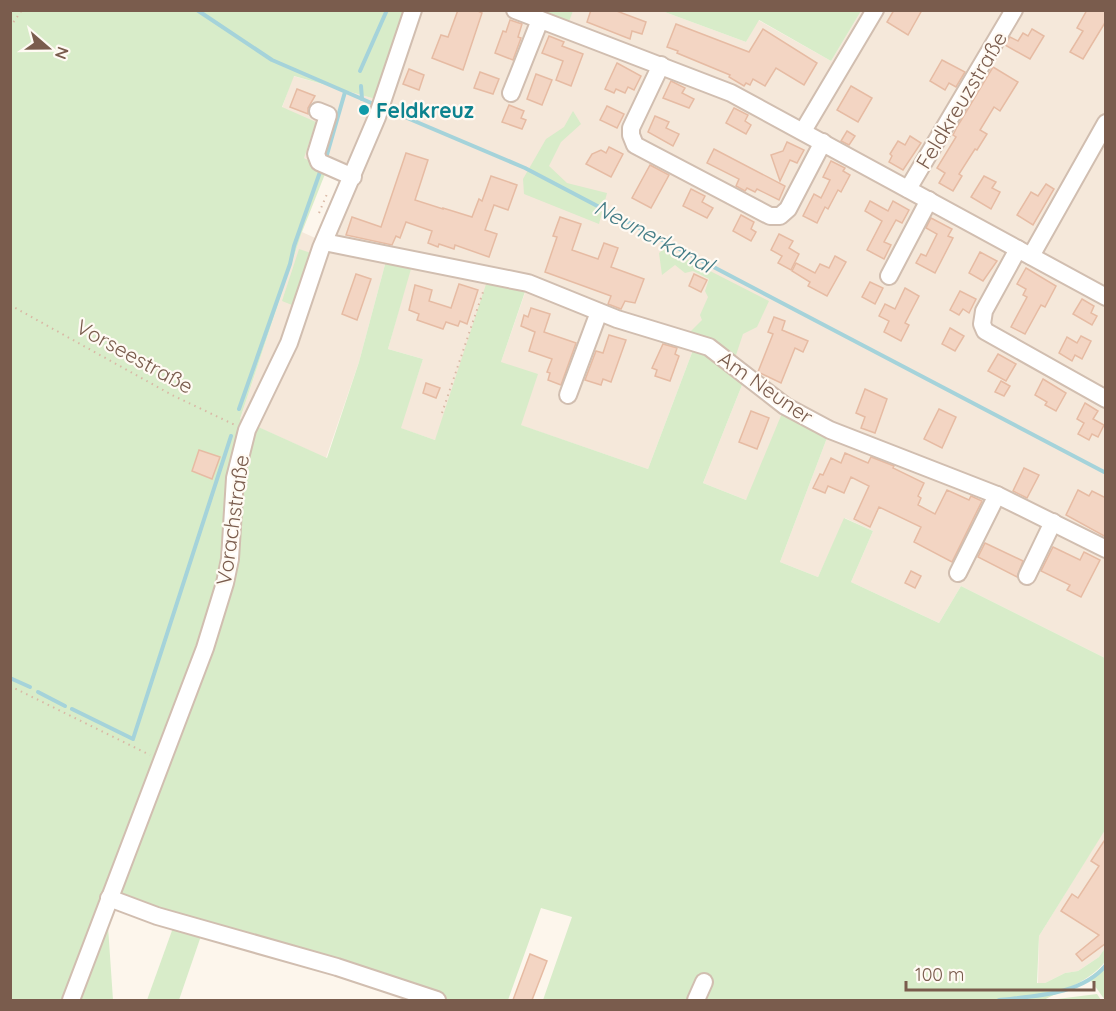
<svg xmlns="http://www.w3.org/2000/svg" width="1116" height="1011" font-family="Quicksand,sans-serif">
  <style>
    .residential { fill: #f5e8da }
    .green { fill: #d8ecc9 }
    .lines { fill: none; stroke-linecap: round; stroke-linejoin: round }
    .stream { stroke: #a5d3da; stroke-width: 4 }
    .building { fill: #f3d5c3; stroke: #e6bba3; stroke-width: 1.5 }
    .minor-casing { stroke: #d1beb0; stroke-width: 20 }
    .path { stroke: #d9b8a5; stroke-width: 2; stroke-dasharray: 1.5 4.5; stroke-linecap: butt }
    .minor { stroke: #fff; stroke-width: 16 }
    .culture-dot { fill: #0f9aa8; stroke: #fffaf3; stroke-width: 2 }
    .labels { text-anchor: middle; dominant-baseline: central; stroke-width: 4.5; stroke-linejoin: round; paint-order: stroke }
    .street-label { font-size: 21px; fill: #7a5c4d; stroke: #fffaf3 }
    .culture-label { font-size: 21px; font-weight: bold; fill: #0d838f; stroke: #fffaf3; text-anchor: start }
    .water-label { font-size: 22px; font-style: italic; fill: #437c86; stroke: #fffaf3 }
  </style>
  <rect width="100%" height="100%" fill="#fdf6ec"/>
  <g class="residential">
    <polygon points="413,11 515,11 565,29 573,11 662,11 746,42 758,20 831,61 861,11 1105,11 1105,658 961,586 939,623 851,582 873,531 845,518 818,577 780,562 830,430 746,500 703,483 746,375 696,342 648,469 520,425 501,362 528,284 435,440 400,428 423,359 388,349 412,262 387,257 359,362 326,458 240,419 302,232 324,242 359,159 327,169 304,158 282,108 293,76 383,101"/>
    <polygon points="1105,829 1105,948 1099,957 1078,971 1065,973 1045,983 1038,983 1039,936"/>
  </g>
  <g class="green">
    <polygon points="10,11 409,11 379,100 294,76 282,107 316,122 304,158 327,169 302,232 240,419 248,422 224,574 106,897 113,1000 11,1000"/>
    <polygon points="532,11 573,11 568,24"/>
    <polygon points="662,11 861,11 831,61 759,20 746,42"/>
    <polygon points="573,111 581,124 561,142 549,166 567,183 607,193 599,224 524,194 523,179 546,139 564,127"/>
    <polygon points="665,248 769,301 757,327 743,334 735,358 689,333 702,320 700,315 708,297 705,291 709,279 693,271 685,273 675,265 662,275 659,253"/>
    <polygon points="299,249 314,254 297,307 282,301"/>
    <path d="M 387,257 L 413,262 L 388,349 L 423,359 L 401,428 L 435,440 L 489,275 L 528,283 L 501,362 L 538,374 L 521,425 L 648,469 L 696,342 L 746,375 L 703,483 L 746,500 L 785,406 L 830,430 L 780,562 L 818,577 L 844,518 L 873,531 L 851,582 L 939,623 L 961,586 L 1105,658 L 1105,830 L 1039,936 L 1037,983 L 1045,983 L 1065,973 L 1078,971 L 1099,957 L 1105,948 L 1105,962 C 1088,982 1066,988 1044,1000 L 543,1000 L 572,917 L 541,908 L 508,1000 L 437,1000 L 109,898 L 205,648 L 252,424 L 327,458 L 359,362 Z"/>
    <polygon points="174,925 202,933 179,1000 147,1000"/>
    <polygon points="1105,965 1105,1000 1089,978"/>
    <polygon points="1097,994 1101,1000 1049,1000"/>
  </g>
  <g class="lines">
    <g class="stream">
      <polyline points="197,10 272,60 376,105"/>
      <polyline points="360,71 387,10"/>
      <polyline points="361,86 362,99"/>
      <polyline points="386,109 525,168 1106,473"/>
      <polyline points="326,158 345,92"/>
      <polyline points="239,409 290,264 294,246 320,172"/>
      <polyline points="10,678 30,687"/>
      <polyline points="38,692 65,706"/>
      <polyline points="72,709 133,739 231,436"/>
      <path d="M 999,1000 C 1034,996 1082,995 1106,965"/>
    </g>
  </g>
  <g class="building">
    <polygon points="458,10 476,10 482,13 463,70 432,58 441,35 448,37"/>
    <polygon points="591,10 614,10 646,22 642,34 632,31 630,39 587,22"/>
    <polygon points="894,10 922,10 908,35 887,22"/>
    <polygon points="1087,10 1106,10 1106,21 1083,59 1070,52 1083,31 1077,28"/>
    <polygon points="510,20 522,24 518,37 521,38 513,60 495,53 503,31 506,32"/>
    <polygon points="676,24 749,52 763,29 817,63 804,85 776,68 765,86 753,79 750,85 746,83 744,86 729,77 730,75 677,53 678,51 667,47"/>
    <polygon points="1032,29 1044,36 1030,59 1005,45 1010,37 1018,41 1023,33 1028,36"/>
    <polygon points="549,36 564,42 562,46 583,54 571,86 556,80 563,61 542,53"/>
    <polygon points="942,60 965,72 956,87 949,83 945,90 930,81"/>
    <polygon points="617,63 641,76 634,90 628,87 625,93 616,89 614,93 605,89"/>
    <polygon points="993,67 1018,82 1000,111 994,107 980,130 987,134 977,150 975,149 959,174 962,176 953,191 939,183 945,173 937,168 956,137 953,135 957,127"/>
    <polygon points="409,69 424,75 419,90 403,84"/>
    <polygon points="480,72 499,79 493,94 474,88"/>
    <polygon points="536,74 552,80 542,105 527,99"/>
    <polygon points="671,81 685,88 682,93 694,99 689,108 663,98"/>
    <polygon points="851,86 872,98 858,122 837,110"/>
    <polygon points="297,89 315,96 308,108 308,114 290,107"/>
    <polygon points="509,105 524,111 521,118 526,120 522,129 502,122"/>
    <polygon points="607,106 624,114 617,128 600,120"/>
    <polygon points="734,108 748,115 745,121 751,125 746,134 726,123"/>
    <polygon points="655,116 669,122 666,128 679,134 673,146 648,132"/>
    <polygon points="847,131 855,136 849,145 841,141"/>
    <polygon points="910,136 921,143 903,170 889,162 892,156 890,154 898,141 905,145"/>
    <polygon points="787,142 804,150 797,163 790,160 780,181 771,155 783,151"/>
    <polygon points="609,147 623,154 611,177 586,164 592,154 601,150 606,153"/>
    <polygon points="714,149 785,186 779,200 757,189 755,192 747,188 745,191 736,186 739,179 707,163"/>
    <polygon points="406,153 428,160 415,200 443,209 443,208 472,217 479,199 482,201 491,176 517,185 508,210 494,205 485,230 497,234 489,257 455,245 454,249 439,244 438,247 428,243 432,231 406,222 400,238 396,236 392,245 346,235 352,217 381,227"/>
    <polygon points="831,161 845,168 843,171 850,175 841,192 838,190 828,209 825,207 817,223 803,216 814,194 821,198 830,180 823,177"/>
    <polygon points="650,165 669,175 651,208 632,198"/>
    <polygon points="984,176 996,182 992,188 1000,192 991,209 971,197"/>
    <polygon points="1046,184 1054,189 1033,225 1017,215 1031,192 1038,196"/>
    <polygon points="691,189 705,196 702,202 713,208 707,218 683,206"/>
    <polygon points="870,201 888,211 893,201 909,210 902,223 896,220 884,242 891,245 884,259 867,250 882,221 865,211"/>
    <polygon points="741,215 754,222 751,229 756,232 751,241 733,231"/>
    <polygon points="560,217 581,224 572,250 598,259 604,243 618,248 611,267 644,279 635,303 625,301 621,309 608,304 611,296 545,272 557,237 553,236"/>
    <polygon points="931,218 952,229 948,236 953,238 935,273 916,263 921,254 926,256 937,234 926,228"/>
    <polygon points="779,234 793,241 789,248 799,254 791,270 778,263 782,256 771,250"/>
    <polygon points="980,252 997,261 983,281 969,273"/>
    <polygon points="835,256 846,262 827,296 808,286 810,282 792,271 796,263 815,273 820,264 829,268"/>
    <polygon points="1026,268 1056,286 1045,307 1041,305 1025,334 1011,327 1027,297 1023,295 1026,289 1017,284"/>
    <polygon points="356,274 371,279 357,320 342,314"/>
    <polygon points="694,274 707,280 701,292 689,286"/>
    <polygon points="870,282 883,288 875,304 862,297"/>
    <polygon points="459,284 478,290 467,324 460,321 458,326 446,322 443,329 417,320 419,314 409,310 415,285 432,290 429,301 451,308"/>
    <polygon points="905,288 919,296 905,323 909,325 901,341 884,332 889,321 879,316 885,304 895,309"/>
    <polygon points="960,291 976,299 969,313 963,309 959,315 950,310"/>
    <polygon points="1082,299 1094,306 1091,313 1097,316 1092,325 1073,314"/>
    <polygon points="531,308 550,314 544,332 576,343 561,385 548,380 550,373 547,372 552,359 529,351 535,332 521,326 524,315 528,317"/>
    <polygon points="774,317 785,321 782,330 808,341 803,352 795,348 781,383 758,372 773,334 768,332"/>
    <polygon points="950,328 964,336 955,351 942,344"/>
    <polygon points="609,335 626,340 611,382 603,379 601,385 585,380 596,351 603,353"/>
    <polygon points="1081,336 1091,341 1082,359 1075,355 1072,361 1059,353 1067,337 1077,343"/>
    <polygon points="663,344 677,348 675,354 679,356 670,381 655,376 657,370 652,368"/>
    <polygon points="998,354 1016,364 1006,381 988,371"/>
    <polygon points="1043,379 1066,393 1056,411 1045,405 1047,402 1035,395"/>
    <polygon points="1001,381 1010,386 1004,396 995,392"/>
    <polygon points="426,383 440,388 436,398 423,393"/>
    <polygon points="865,389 887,399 875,433 861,428 865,417 856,413"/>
    <polygon points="1085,403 1098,411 1093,419 1104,425 1098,437 1092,434 1089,440 1078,434 1084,423 1077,419"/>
    <polygon points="939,409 956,417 942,448 924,439"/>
    <polygon points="751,411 769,418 757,449 739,442"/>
    <polygon points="199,450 220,457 212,479 192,471"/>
    <polygon points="845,453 868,463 871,457 894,466 893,468 924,483 918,496 921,498 918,505 935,514 947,490 969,500 971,496 982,501 952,562 914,542 921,527 879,507 870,527 854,519 869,486 851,477 844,493 828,486 825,493 813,488 820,474 823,475 831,458 841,463"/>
    <polygon points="1024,468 1039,475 1027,498 1013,491"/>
    <polygon points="1078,490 1089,496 1092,491 1106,498 1106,537 1066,515"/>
    <polygon points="985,543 1023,561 1017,577 978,557"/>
    <polygon points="1053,547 1080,560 1084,552 1100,560 1081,597 1067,590 1070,585 1041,571"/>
    <polygon points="911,571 921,576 915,588 905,583"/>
    <polygon points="1106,838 1106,943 1082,961 1076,954 1099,935 1061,911 1072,894 1078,898 1099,866 1091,861"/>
    <polygon points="530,954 547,961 532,1000 513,1000"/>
  </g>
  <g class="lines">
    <g class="minor-casing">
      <g id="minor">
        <polyline points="515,10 731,93 1106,297"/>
        <polyline points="661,65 631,128 631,135 635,145 770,216 780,216 788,209 823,142"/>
        <polyline points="511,93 540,20"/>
        <polyline points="318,111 328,115 316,154 319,162 353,177"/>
        <polyline points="803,131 875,10"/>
        <polyline points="908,189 1014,10"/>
        <polyline points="324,242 528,283 617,319 709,347 785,406 830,430 997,495 1106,549"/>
        <polyline points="1018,249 984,311 982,324 985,331 1106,399"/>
        <polyline points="1031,256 1106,123"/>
        <polyline points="889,276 929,200"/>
        <polyline points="568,395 599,312"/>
        <polyline points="958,573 997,495"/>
        <polyline points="1027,576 1053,522"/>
        <polyline points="109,898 157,916 337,967 437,1000"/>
        <polyline points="71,1000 205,648 225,583 230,559 235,478 247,430 289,343 321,248 377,117 413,10"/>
        <polyline points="696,1000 704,982"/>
      </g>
    </g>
    <g class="path">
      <polyline points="10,27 22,10"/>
      <polyline points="319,213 327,194"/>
      <polyline points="10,305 172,395 235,425"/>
      <polyline points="442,413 484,289"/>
      <polyline points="10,686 150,755"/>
    </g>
    <use href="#minor" class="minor"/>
  </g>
  <circle class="culture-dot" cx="364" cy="110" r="6"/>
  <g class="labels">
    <g class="street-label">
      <text transform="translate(961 100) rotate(-59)">Feldkreuzstraße</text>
      <text transform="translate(135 356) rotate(29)">Vorseestraße</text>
      <text transform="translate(766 387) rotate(35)">Am Neuner</text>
      <text transform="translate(232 520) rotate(-82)">Vorachstraße</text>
    </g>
    <g class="culture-label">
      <text x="376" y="110">Feldkreuz</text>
    </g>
    <g class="water-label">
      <text transform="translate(654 236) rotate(28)">Neunerkanal</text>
    </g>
  </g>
  <rect width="1116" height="1011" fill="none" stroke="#7a5c4d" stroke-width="24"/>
  <g transform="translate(48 48) rotate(110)" stroke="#fffaf3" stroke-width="4.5" paint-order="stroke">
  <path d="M0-4.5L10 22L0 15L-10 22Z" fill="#7a5c4d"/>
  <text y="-9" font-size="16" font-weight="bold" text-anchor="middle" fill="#7a5c4d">N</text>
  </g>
  <path d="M906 981v9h188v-9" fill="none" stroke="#7a5c4d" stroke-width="3"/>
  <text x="915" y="981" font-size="18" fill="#7a5c4d" stroke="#fffaf3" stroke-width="4.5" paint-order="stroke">100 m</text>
</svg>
